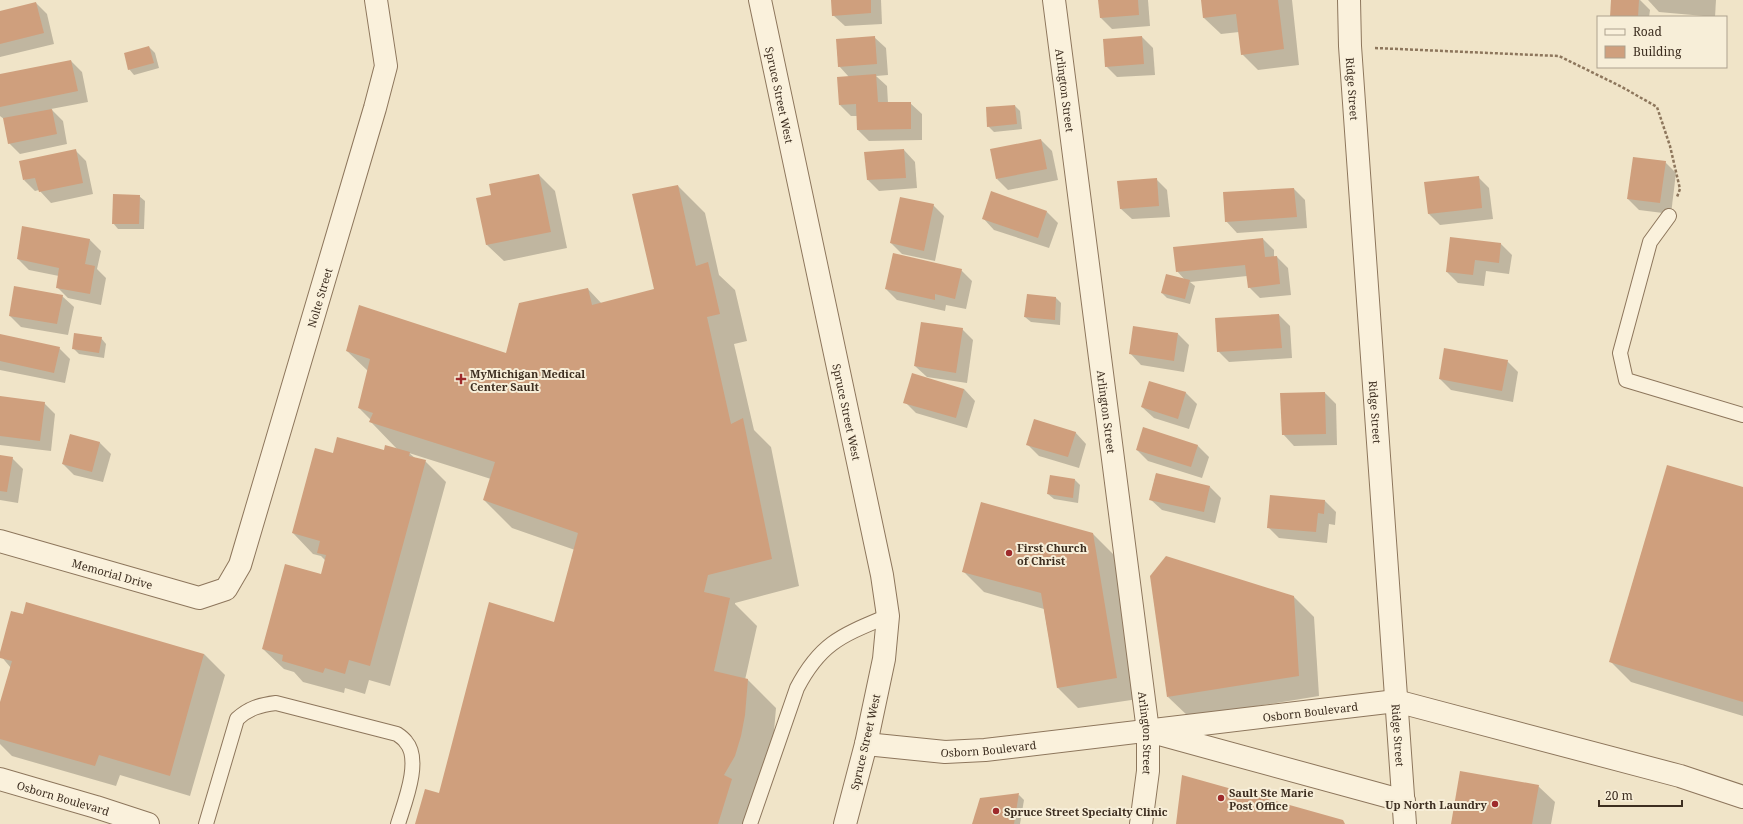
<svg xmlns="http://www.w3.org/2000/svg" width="1743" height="824" font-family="'Noto Serif',serif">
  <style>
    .shadow { fill: #0003 }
    .building { fill: #cf9f7d }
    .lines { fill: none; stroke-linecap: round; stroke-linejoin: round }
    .service-casing { stroke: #8d765c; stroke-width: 16 }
    .minor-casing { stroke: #8d765c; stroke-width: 24 }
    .path { stroke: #8d765c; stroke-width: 2.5; stroke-dasharray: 3 2; stroke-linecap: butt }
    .service { stroke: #faf1dc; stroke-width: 14 }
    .minor { stroke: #faf1dc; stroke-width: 22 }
    .poi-dot { fill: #9e2a2b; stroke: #f7eed8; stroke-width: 1.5 }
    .labels { text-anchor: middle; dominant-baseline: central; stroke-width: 4; stroke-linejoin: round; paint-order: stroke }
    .street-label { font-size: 11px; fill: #3d2e20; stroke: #f7eed8 }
    .poi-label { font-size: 11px; font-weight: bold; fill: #3d2e20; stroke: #f7eed8; text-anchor: start }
  </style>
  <rect width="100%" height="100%" fill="#f0e4c8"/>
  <g class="shadow">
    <polygon points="832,0 881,0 882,24 845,26 833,15"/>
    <polygon points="1099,0 1148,0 1150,26 1112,29 1101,18"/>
    <polygon points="1202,0 1292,0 1299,65 1258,70 1242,54 1239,32 1221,34 1204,18"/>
    <polygon points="1612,0 1640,0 1650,10 1649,17 1611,17"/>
    <polygon points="1648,0 1716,0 1715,17 1659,12"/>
    <polygon points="36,3 47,14 54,44 0,57 0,12"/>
    <polygon points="874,37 886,48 888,75 876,76 887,86 888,103 910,103 922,114 922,140 869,141 858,130 857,116 851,116 840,105 838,78 849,77 839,66"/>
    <polygon points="1142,37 1153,48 1155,75 1117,77 1106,66"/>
    <polygon points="149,47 155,53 159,68 134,75 129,69"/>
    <polygon points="71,61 82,72 88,102 51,109 63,121 67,144 20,154 9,143 4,119 0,116 0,75"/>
    <polygon points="1015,106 1020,111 1022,129 994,132 988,126"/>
    <polygon points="1041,140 1052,151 1058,180 1008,190 997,179"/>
    <polygon points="75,150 86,161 93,194 51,203 39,190 35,191 24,180"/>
    <polygon points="904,150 915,162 917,188 879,191 868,180 866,153"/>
    <polygon points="1665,162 1676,173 1671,214 1639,210 1628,199"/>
    <polygon points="539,175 555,191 567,248 504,261 487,245 478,199 492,196"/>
    <polygon points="1478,177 1489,188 1493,219 1440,225 1429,214 1425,183"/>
    <polygon points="1156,179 1167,190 1170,217 1132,219 1120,208"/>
    <polygon points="678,186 705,213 719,275 735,290 747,341 734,344 754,430 771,447 799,586 735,603 735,604 757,626 745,680 748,680 776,708 773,743 754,824 416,824 440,794 554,624 575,550 512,528 484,500 491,479 409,453 415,458 425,461 446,482 390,686 369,680 365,694 345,688 344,693 303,682 294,672 284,669 263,649 322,576 326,561 321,556 313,554 293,533 334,454 398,450 370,421 371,420 359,408 368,371 347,351 507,354 588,289 602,304 655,290"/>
    <polygon points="1294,189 1305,200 1307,228 1237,233 1226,221"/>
    <polygon points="139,196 145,201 144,229 118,229 113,223"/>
    <polygon points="933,205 944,216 935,261 902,254 891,243"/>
    <polygon points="1047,212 1058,223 1049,248 994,230 983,218"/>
    <polygon points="1263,239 1274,250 1274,257 1277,257 1288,268 1291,295 1260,298 1249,287 1247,276 1190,282 1195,286 1190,304 1167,298 1162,293 1185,280 1177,271"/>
    <polygon points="90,240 101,251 97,269 106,278 101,305 68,298 57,287 59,276 29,270 18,259"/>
    <polygon points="1500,243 1512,255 1509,274 1486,271 1484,286 1458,283 1447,272"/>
    <polygon points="961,270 972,281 966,309 946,305 945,311 897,300 886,289"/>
    <polygon points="62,296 74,307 68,335 21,327 10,316"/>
    <polygon points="1056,298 1061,303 1060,325 1031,322 1025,317"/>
    <polygon points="1279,315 1290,326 1292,358 1229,362 1218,351"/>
    <polygon points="962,329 973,340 967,383 927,377 915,366"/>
    <polygon points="1178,334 1189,345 1184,372 1141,365 1130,353"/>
    <polygon points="0,335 59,348 70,359 65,383 0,370"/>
    <polygon points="101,338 106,344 104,358 79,354 73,348"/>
    <polygon points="1507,361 1518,372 1513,402 1451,390 1440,379"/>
    <polygon points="1150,382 1186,393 1197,404 1189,429 1154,418 1142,407"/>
    <polygon points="964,389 975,401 967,428 916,413 905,402"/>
    <polygon points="1325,393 1336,404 1337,445 1294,446 1283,434"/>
    <polygon points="0,397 44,403 55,414 51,451 0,445"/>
    <polygon points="1075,432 1086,444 1079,468 1039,456 1028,445"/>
    <polygon points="70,435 100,443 111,454 103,482 74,475 63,464"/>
    <polygon points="1198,446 1209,457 1202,478 1148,461 1137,450"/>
    <polygon points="0,456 12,458 23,469 18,503 0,500"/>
    <polygon points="1156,474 1210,487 1221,498 1215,523 1162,510 1150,499"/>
    <polygon points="1075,480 1080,485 1078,503 1054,499 1048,494"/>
    <polygon points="1743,488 1743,716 1631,682 1610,661"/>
    <polygon points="1271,496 1325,501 1336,512 1335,525 1329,524 1327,543 1279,538 1268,527"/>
    <polygon points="1093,534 1114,555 1138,699 1078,708 1058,688 1044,609 984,592 963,571"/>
    <polygon points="1293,596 1314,617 1319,696 1189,717 1168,697"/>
    <polygon points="204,654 225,675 190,796 120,775 116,786 12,756 0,744 0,705 11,668 0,655"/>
    <polygon points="1538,786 1555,802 1551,824 1453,824"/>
    <polygon points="1019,795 1024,800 1020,824 973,824"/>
  </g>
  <g class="building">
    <polygon points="831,0 871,0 871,13 832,16"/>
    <polygon points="1098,0 1138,0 1139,15 1100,18"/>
    <polygon points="1201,0 1278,0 1284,49 1241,55 1236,14 1203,18"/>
    <polygon points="1611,0 1639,0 1638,17 1610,17"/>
    <polygon points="36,2 44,33 0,44 0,11"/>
    <polygon points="875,36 877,64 838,67 836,39"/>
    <polygon points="1142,36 1144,64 1105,67 1103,39"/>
    <polygon points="149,46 154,63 128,70 124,53"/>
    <polygon points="71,60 78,91 0,107 0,74"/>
    <polygon points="876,74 878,102 911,102 911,129 857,130 856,104 839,105 837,77"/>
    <polygon points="1015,105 1017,124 987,127 986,107"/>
    <polygon points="52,109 57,134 8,144 3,118"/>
    <polygon points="1041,139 1047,169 996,179 990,149"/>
    <polygon points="76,149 83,183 39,192 35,178 23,180 19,161"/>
    <polygon points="904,149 906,178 867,180 864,152"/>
    <polygon points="1633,157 1666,161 1660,203 1627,199"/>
    <polygon points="539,174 551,232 486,245 476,198 491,195 489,184"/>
    <polygon points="1479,176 1482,208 1428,214 1424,182"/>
    <polygon points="1157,178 1159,206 1120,209 1117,181"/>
    <polygon points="678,185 696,266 708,262 720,314 707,317 731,424 743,418 772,559 708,575 704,592 730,598 714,671 748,679 745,715 741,736 735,756 724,775 732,779 718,824 415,824 425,789 439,793 489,602 554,622 578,533 483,500 495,462 369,422 373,413 358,408 370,359 346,351 359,305 506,353 519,303 588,288 592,305 654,289 632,194"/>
    <polygon points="1294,188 1297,217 1225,222 1223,192"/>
    <polygon points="991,191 1047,211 1038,238 982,219"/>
    <polygon points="113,194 140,195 139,224 112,224"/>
    <polygon points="900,197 934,204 924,251 890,243"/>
    <polygon points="22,226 90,239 85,264 95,266 90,294 56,288 59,268 17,259"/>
    <polygon points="1450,237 1501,243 1499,263 1475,260 1473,275 1446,272"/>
    <polygon points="1263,238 1265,257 1277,256 1280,284 1248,288 1245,265 1176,272 1173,247"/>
    <polygon points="893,253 962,269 955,299 935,294 935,300 885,289"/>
    <polygon points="1166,274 1190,280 1185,299 1161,293"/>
    <polygon points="14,286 63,295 57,324 9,316"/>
    <polygon points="1027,294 1056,297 1055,320 1024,317"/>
    <polygon points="1279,314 1282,348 1217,352 1215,318"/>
    <polygon points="921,322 963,328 956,373 914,366"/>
    <polygon points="1133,326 1178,333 1174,361 1129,354"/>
    <polygon points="74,333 102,337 99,353 72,349"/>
    <polygon points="0,334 60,347 54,373 0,361"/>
    <polygon points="1444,348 1508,360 1502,391 1439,379"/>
    <polygon points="912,373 964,389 956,418 903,403"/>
    <polygon points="1149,381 1186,392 1178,419 1141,407"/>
    <polygon points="1325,392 1326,434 1282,435 1280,393"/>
    <polygon points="0,396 45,402 40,441 0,436"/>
    <polygon points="1034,419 1076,432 1068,457 1026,445"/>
    <polygon points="1143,427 1198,445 1191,467 1136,450"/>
    <polygon points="70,434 100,442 92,472 62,464"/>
    <polygon points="337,437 384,450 385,445 410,452 409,456 426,460 370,666 349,660 345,674 325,668 323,673 282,661 283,655 262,649 285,564 321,574 326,555 317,553 320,541 292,533 315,448 333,453"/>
    <polygon points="0,455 13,457 7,492 0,491"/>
    <polygon points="1667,465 1743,487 1743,702 1609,662"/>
    <polygon points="1156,473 1210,486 1204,512 1149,500"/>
    <polygon points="1050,475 1075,479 1073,498 1047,494"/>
    <polygon points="1270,495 1325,500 1324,514 1318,513 1316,532 1267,528"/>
    <polygon points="981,502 1093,533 1117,678 1057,688 1041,593 962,572"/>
    <polygon points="1166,556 1294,596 1299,676 1167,697 1150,576"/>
    <polygon points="26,602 204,654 170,776 99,755 95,766 0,739 0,702 12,661 0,658 0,652 11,611 23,614"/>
    <polygon points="1460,771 1539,785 1532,824 1451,824"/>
    <polygon points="1182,775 1343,820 1345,824 1176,824"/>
    <polygon points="1019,793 1014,824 972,824 980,798"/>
  </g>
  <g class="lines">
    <g class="service-casing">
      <g id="service">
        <polyline points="1669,216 1650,242 1620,353 1626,380 1743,415"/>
        <path d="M 206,824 L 237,719 C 249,708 260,705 276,703 L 397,734 C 400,736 404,739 406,742 C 422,760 404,804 398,824"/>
        <path d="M 750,824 L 797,688 C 821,642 843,635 888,616"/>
      </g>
    </g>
    <g class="minor-casing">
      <g id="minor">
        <path id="s1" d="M 760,0 L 882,575 L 888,616 L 884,659 L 866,744 L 845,824"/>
        <path id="s2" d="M 1054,0 L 1148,731 L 1148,771 L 1141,824"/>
        <path id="s3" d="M 1349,0 L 1350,46 L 1405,824"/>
        <path id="s4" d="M 0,541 L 199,598 L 226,589 L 240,565 L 375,108 L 386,66 L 376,0"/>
        <polyline points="1159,734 1404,801"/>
        <path id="s5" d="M 866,744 L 945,752 L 985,750 L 1396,701 L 1680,776 L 1743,797"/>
        <path id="s6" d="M 0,779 L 96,807 L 148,824"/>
      </g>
    </g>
    <polyline class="path" points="1375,48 1559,56 1622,87 1657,107 1670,146 1680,189 1677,197"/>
    <use href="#service" class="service"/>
    <use href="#minor" class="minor"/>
  </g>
  <g class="poi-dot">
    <path d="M459 373h4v4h4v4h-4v4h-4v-4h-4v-4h4z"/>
    <circle cx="1009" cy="553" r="4"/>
    <circle cx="1221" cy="798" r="4"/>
    <circle cx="1495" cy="804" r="4"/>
    <circle cx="996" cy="811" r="4"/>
  </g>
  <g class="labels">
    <g class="street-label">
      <text stroke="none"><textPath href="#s3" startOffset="89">Ridge Street</textPath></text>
      <text stroke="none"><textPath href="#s2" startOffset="91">Arlington Street</textPath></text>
      <text stroke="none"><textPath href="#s1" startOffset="97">Spruce Street West</textPath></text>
      <text stroke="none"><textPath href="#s4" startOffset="542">Nolte Street</textPath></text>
      <text stroke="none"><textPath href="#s1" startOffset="421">Spruce Street West</textPath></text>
      <text stroke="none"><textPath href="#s2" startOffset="415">Arlington Street</textPath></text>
      <text stroke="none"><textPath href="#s3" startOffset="413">Ridge Street</textPath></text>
      <text stroke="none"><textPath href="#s4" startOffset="117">Memorial Drive</textPath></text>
      <text stroke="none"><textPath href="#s5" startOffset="447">Osborn Boulevard</textPath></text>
      <text stroke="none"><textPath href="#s2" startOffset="739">Arlington Street</textPath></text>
      <text stroke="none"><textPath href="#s3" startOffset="737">Ridge Street</textPath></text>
      <text transform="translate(865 742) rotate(-77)">Spruce Street West</text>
      <text stroke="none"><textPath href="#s5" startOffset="123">Osborn Boulevard</textPath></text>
      <text stroke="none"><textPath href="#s6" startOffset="66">Osborn Boulevard</textPath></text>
    </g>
    <g class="poi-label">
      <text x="470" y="373">MyMichigan Medical<tspan x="470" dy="13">Center Sault</tspan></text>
      <text x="1017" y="547">First Church<tspan x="1017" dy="13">of Christ</tspan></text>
      <text x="1229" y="792">Sault Ste Marie<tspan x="1229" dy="13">Post Office</tspan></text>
      <text x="1487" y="804" text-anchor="end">Up North Laundry</text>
      <text x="1004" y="811">Spruce Street Specialty Clinic</text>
    </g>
  </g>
  <rect x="1597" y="16" width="130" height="52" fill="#f7eed8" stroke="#ada18e"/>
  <rect x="1605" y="29" width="20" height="6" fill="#faf1dc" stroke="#ada18e"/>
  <text x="1633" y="36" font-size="12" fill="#3d2e20">Road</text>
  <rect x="1605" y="46" width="20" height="12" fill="#cf9f7d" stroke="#ada18e"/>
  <text x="1633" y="56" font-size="12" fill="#3d2e20">Building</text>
  <path d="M1599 800v6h83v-6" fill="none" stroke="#3d2e20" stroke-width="2"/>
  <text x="1605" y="800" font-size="12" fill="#3d2e20" stroke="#f7eed8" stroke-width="3" paint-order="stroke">20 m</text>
</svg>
